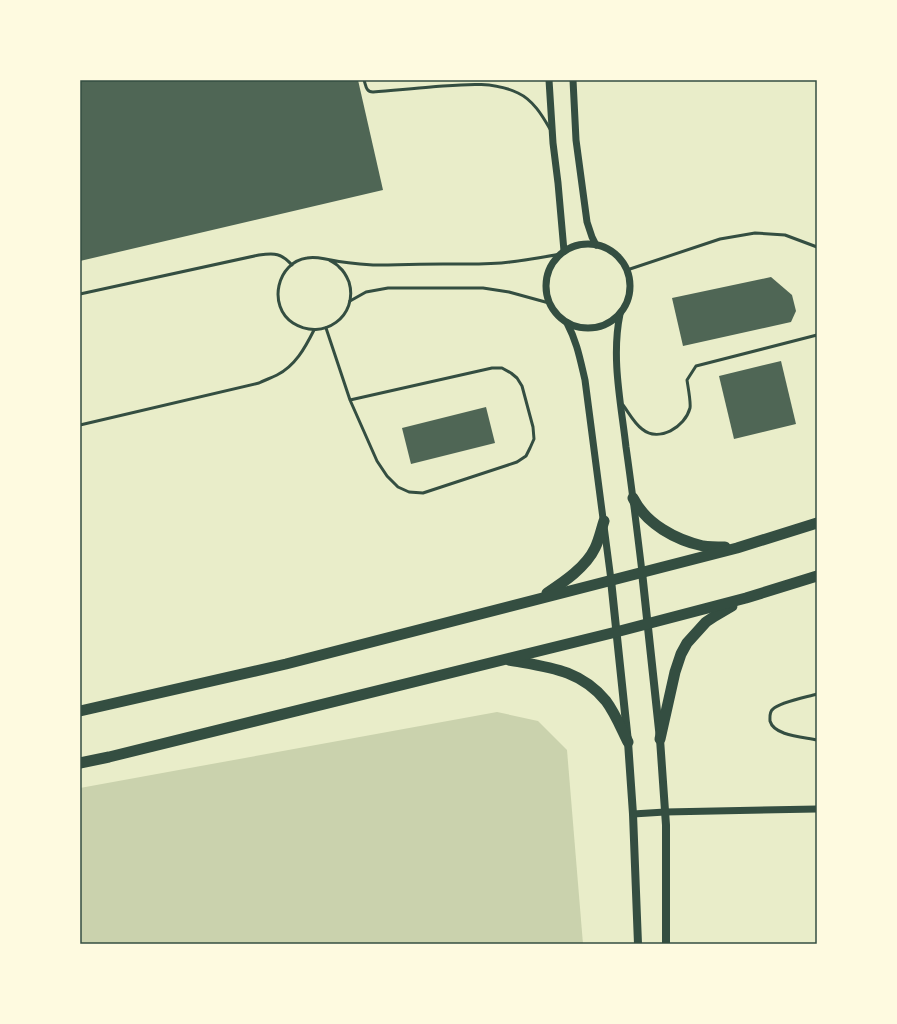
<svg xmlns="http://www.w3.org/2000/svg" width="897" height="1024" font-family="Inter,sans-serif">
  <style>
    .green { fill: #cad2ad }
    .building { fill: #4f6655 }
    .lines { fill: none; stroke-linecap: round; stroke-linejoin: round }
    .service { stroke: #344e41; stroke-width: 3 }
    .tertiary { stroke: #344e41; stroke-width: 7 }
    .secondary { stroke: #344e41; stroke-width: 8 }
    .trunk { stroke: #344e41; stroke-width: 11 }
    .neatline { fill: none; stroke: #344e41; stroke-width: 1.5 }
  </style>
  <rect width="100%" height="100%" fill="#e9edc9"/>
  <polygon class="green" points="497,712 538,721 567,750 583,944 80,944 80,788"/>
  <g class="building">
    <polygon points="80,80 358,80 383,190 80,261"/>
    <polygon points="771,277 792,295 796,311 791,322 683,346 672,298"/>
    <polygon points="781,361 796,424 734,439 719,376"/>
    <polygon points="486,407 495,443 411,464 402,428"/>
  </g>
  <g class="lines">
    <g class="service">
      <path d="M 364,80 C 366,86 366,92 373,92 C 392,90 411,89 431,87 C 460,85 491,80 518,93 C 533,100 542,115 550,129"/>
      <path d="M 329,260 C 332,262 337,264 339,267 C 344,271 347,277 349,282 C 359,316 323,342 293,323 C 267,306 277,262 307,258 C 316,256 323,259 331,260 C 345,263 359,264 373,265 C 397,265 420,264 443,264 C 466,264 488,265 510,262 C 527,260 544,257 561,254"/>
      <polyline points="627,270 720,239 755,233 785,235 817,247"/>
      <path d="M 80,294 L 259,255 C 275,253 281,253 292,265"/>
      <polyline points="350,301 366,292 388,288 483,288 509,292 549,303"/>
      <polyline points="326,328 350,400 377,461 387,476 398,487 409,492 423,493 517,462 526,456 530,448 534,439 533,427 522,386 517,378 511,373 502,368 492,368 350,400"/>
      <path d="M 623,405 C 629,413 634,423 642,429 C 659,443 685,427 690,408 C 691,402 688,387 687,380 L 696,366 L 817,335"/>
      <path d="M 80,425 L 259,383 C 265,380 271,378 277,375 C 295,366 305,348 314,330"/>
      <path d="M 817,694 C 807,697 780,702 773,709 C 769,712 770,717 770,721 C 774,736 804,737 817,740"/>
    </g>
    <g class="tertiary">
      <polyline points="549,80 553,143 558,183 564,251"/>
      <polyline points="573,80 576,140 587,222 592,237 596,245"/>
      <circle cx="588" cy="286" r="42"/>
      <path d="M 620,314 C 611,358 621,403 626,447 C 632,489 637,530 642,572"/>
      <path d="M 567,323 C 577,342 580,359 585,380 L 611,580"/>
      <polyline points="633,814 665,812 817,809"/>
    </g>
    <g class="secondary">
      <polyline points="642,572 660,739 666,825 666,944"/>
      <polyline points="611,580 628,742 633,814 638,944"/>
    </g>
    <g class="trunk">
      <path d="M 633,498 C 646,524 676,540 703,546 C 710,547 718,547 725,547"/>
      <path d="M 547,593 C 564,582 586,567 595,548 C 599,540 601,530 604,521"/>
      <path d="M 509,660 C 547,667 580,669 606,701 C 615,713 621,728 628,742"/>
      <polyline points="80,711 286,664 737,548 817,523"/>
      <polyline points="660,739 675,672 681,654 687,643 706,622 715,616 732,606"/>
      <polyline points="80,763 109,757 616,632 746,598 817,576"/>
    </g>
  </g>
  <rect width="897" height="1024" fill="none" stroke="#fefae0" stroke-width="162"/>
  <rect x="81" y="81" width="735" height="862" class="neatline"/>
</svg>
